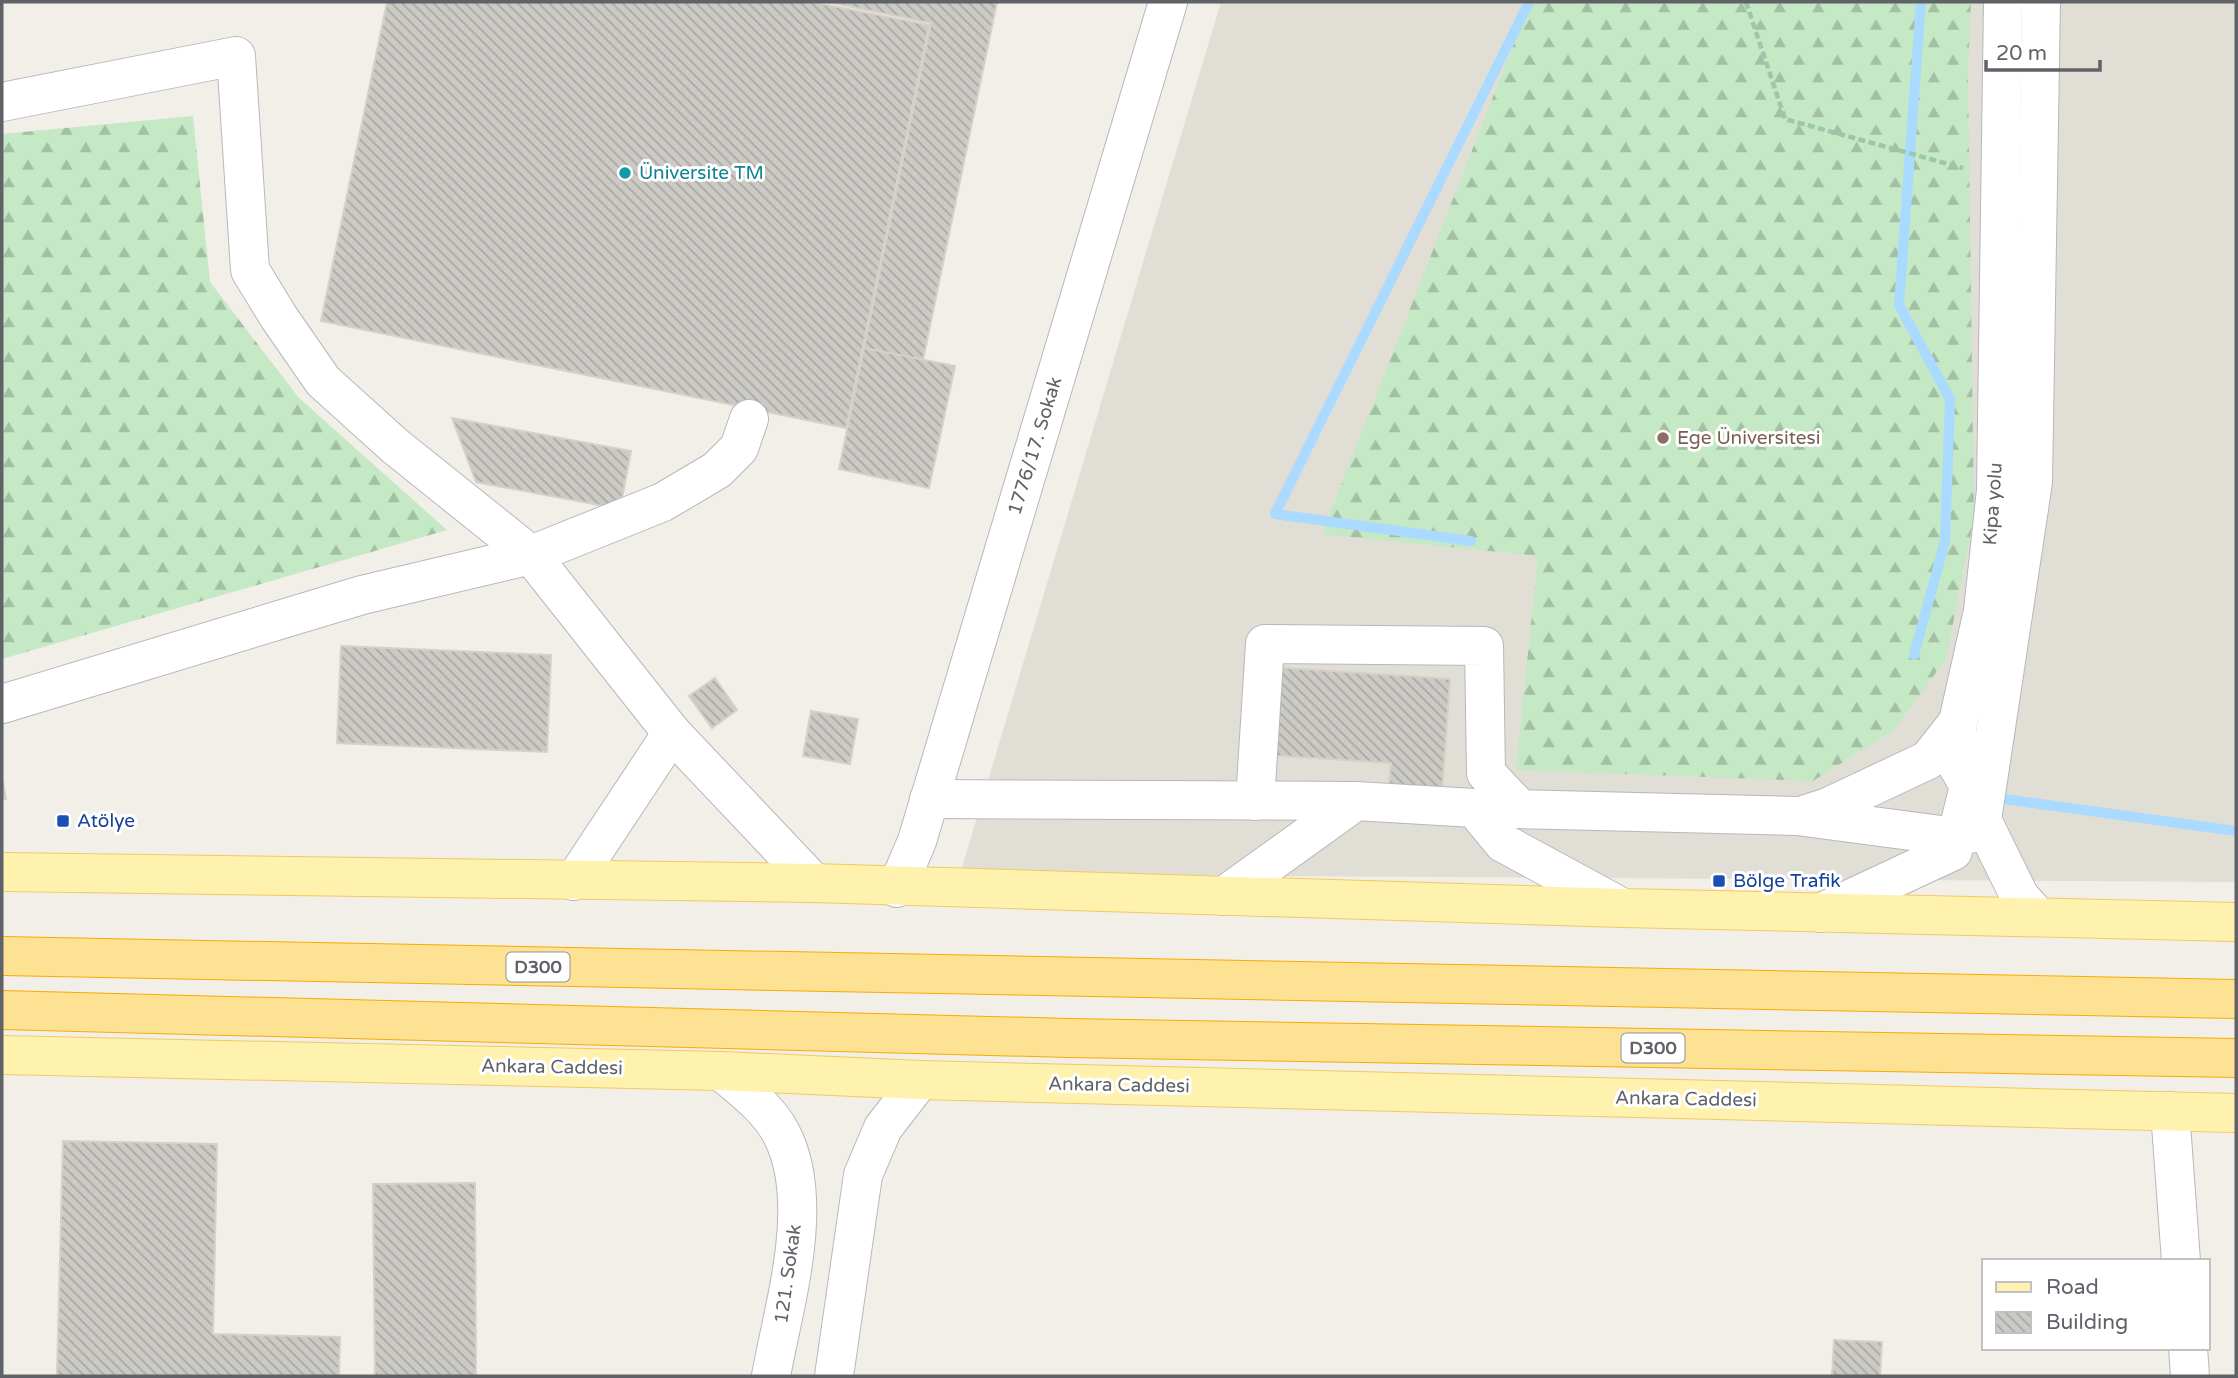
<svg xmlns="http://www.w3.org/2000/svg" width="2238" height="1378" font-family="'Varela Round',sans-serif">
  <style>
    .education { fill: #e1ded6 }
    .forest { fill: url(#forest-firs) }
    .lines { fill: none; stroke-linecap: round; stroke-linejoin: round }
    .stream { stroke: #aadaff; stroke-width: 10 }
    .building { fill: url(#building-back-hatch); stroke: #d6d1c6; stroke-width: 2 }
    .minor-casing { stroke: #b5b8bc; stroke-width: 40 }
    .major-casing { stroke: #f2c960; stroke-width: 40 }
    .highway-casing { stroke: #f9ab00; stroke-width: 40 }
    .path { stroke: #9cc7a9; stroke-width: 4.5; stroke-dasharray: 7 3.5; stroke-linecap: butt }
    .minor { stroke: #fff; stroke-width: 38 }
    .major { stroke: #fff2af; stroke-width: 38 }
    .highway { stroke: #fde293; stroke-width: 38 }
    .culture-dot { fill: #0f9aa8; stroke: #fff; stroke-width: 2.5 }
    .education-dot { fill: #8d6e63; stroke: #fff; stroke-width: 2.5 }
    .transit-dot { fill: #1a4fb4; stroke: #fff; stroke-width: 2.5 }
    .labels { text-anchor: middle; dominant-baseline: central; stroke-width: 6; stroke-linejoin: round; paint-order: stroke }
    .shield { fill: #fff; stroke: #8f9295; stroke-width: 2 }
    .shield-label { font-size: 18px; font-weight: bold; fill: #5f6368 }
    .culture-label { font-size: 19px; fill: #0d838f; stroke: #fff; text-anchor: start }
    .education-label { font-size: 19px; fill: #785e54; stroke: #fff; text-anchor: start }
    .street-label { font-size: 19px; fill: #5f6368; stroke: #fff }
    .transit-label { font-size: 19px; fill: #164399; stroke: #fff; text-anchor: start }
  </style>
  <defs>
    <pattern id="forest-firs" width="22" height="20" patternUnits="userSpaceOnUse" patternTransform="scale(1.75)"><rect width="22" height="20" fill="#c5e8c5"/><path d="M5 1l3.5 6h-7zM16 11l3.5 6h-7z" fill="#a3c0a4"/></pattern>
    <pattern id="building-back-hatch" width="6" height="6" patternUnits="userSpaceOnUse" patternTransform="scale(1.75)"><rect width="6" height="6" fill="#cccac5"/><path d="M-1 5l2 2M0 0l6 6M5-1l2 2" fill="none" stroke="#a9a8a4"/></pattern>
  </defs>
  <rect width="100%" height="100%" fill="#f1efe8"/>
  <polygon class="education" points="1221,2 2236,2 2236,882 960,874"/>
  <g class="forest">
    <polygon points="1530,2 1971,2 1968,71 1974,517 1946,659 1894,730 1813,781 1516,770 1538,556 1322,534"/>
    <polygon points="193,116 210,282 299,398 447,530 2,659 2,134"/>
  </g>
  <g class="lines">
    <g class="stream">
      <polyline points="1471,541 1275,514 1529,2"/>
      <polyline points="1914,655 1945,541 1950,399 1899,305 1921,2"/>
      <polyline points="2004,799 2236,831"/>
    </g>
  </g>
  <g class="building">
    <polygon points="387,2 812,2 929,25 846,428 321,321"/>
    <polygon points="827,2 997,2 923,360 864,348 931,23"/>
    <polygon points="864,348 955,366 929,488 839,469"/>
    <polygon points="452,418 631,451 620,509 476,482"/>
    <polygon points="341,646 551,655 547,752 337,743"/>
    <polygon points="1271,667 1450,679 1440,822 1386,819 1391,763 1265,755"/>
    <polygon points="715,678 737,710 712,728 689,696"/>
    <polygon points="811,711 858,719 850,764 803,756"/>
    <polygon points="2,778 6,799 2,800"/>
    <polygon points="63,1141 217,1144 213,1334 340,1337 339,1376 57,1376"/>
    <polygon points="475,1183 476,1376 375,1376 373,1184"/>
    <polygon points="1834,1340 1882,1342 1880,1376 1832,1376"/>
  </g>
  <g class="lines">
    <g class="minor-casing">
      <g id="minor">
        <polyline points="2,102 236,56 250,270 278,316 323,381 395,446 531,555 672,733 814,883"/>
        <polyline points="2,704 362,595 531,555 663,502 717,470 739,448 749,419"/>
        <polyline points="929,799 1356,801"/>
        <polyline points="1255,801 1265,644 1484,646 1486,773 1520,809"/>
        <polyline points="1474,808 1797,816 1956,837 1970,834 1975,828"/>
        <polyline points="1806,814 1828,807 1928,760 1958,722"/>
        <polyline points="574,881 672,733"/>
        <polyline points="897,888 917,841 1168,2"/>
        <polyline points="1224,896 1356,801 1474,808 1503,843 1623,908"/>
        <polyline points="1820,913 1953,851 1969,786 1957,765 1955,753 1958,722 1983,611 1996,490 2003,2"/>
        <polyline points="2038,917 2020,897 1982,820 2033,482 2041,2"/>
        <path d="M 721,1071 C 742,1089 768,1108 781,1133 C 817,1201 784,1304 771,1376"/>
        <polyline points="2170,1111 2181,1261"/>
        <polyline points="2188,1348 2190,1376"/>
        <polyline points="834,1376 863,1175 883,1128 920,1080"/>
      </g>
    </g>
    <g class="major-casing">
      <g id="major">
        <polyline points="2,872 814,883 1623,908 2236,922"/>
        <polyline points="2,1055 721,1071 920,1080 2236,1113"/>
      </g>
    </g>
    <g class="highway-casing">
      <g id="highway">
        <polyline points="2,956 2236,999"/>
        <polyline points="2,1010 1070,1038 2236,1058"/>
      </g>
    </g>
    <polyline class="path" points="1746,2 1785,119 1963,168"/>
    <use href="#minor" class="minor"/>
    <use href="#major" class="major"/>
    <use href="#highway" class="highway"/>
  </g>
  <circle class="culture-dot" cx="625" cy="173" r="7"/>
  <circle class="education-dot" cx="1663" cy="438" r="7"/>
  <g class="transit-dot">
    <rect x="56" y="814" width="14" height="14" rx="3.5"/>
    <rect x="1712" y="874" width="14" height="14" rx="3.5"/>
  </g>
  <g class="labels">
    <g class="shield">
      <rect x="506.5" y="952.5" width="63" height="29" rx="5"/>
      <rect x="1621.5" y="1033.5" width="63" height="29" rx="5"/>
    </g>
    <g class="shield-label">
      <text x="538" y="967">D300</text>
      <text x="1653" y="1048">D300</text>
    </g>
    <g class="culture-label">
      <text x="639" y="173">Üniversite TM</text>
    </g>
    <g class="education-label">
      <text x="1677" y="438">Ege Üniversitesi</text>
    </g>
    <g class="street-label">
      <text transform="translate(1035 446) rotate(-73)">1776/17. Sokak</text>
      <text transform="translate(1993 504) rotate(-86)">Kipa yolu</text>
      <text transform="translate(552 1067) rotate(1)">Ankara Caddesi</text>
      <text transform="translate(1119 1085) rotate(1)">Ankara Caddesi</text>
      <text transform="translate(1686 1099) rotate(1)">Ankara Caddesi</text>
      <text transform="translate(788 1274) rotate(-82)">121. Sokak</text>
    </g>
    <g class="transit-label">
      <text x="77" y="821">Atölye</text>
      <text x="1733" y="881">Bölge Trafik</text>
    </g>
  </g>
  <rect width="2238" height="1378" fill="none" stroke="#5f6368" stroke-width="7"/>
  <rect x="1982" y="1259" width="228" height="91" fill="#ffffff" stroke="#bfc1c3" stroke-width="2"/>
  <rect x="1996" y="1282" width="35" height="10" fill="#fff2af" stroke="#bfc1c3" stroke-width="2"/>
  <text x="2046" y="1294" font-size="21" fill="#5f6368">Road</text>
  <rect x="1996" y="1312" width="35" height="21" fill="url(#building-back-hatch)" stroke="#bfc1c3" stroke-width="2"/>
  <text x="2046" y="1329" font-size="21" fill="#5f6368">Building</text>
  <path d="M1986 60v10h114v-10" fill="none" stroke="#5f6368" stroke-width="3.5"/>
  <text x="1996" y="60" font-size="21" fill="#5f6368" stroke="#ffffff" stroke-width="5" paint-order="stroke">20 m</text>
</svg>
